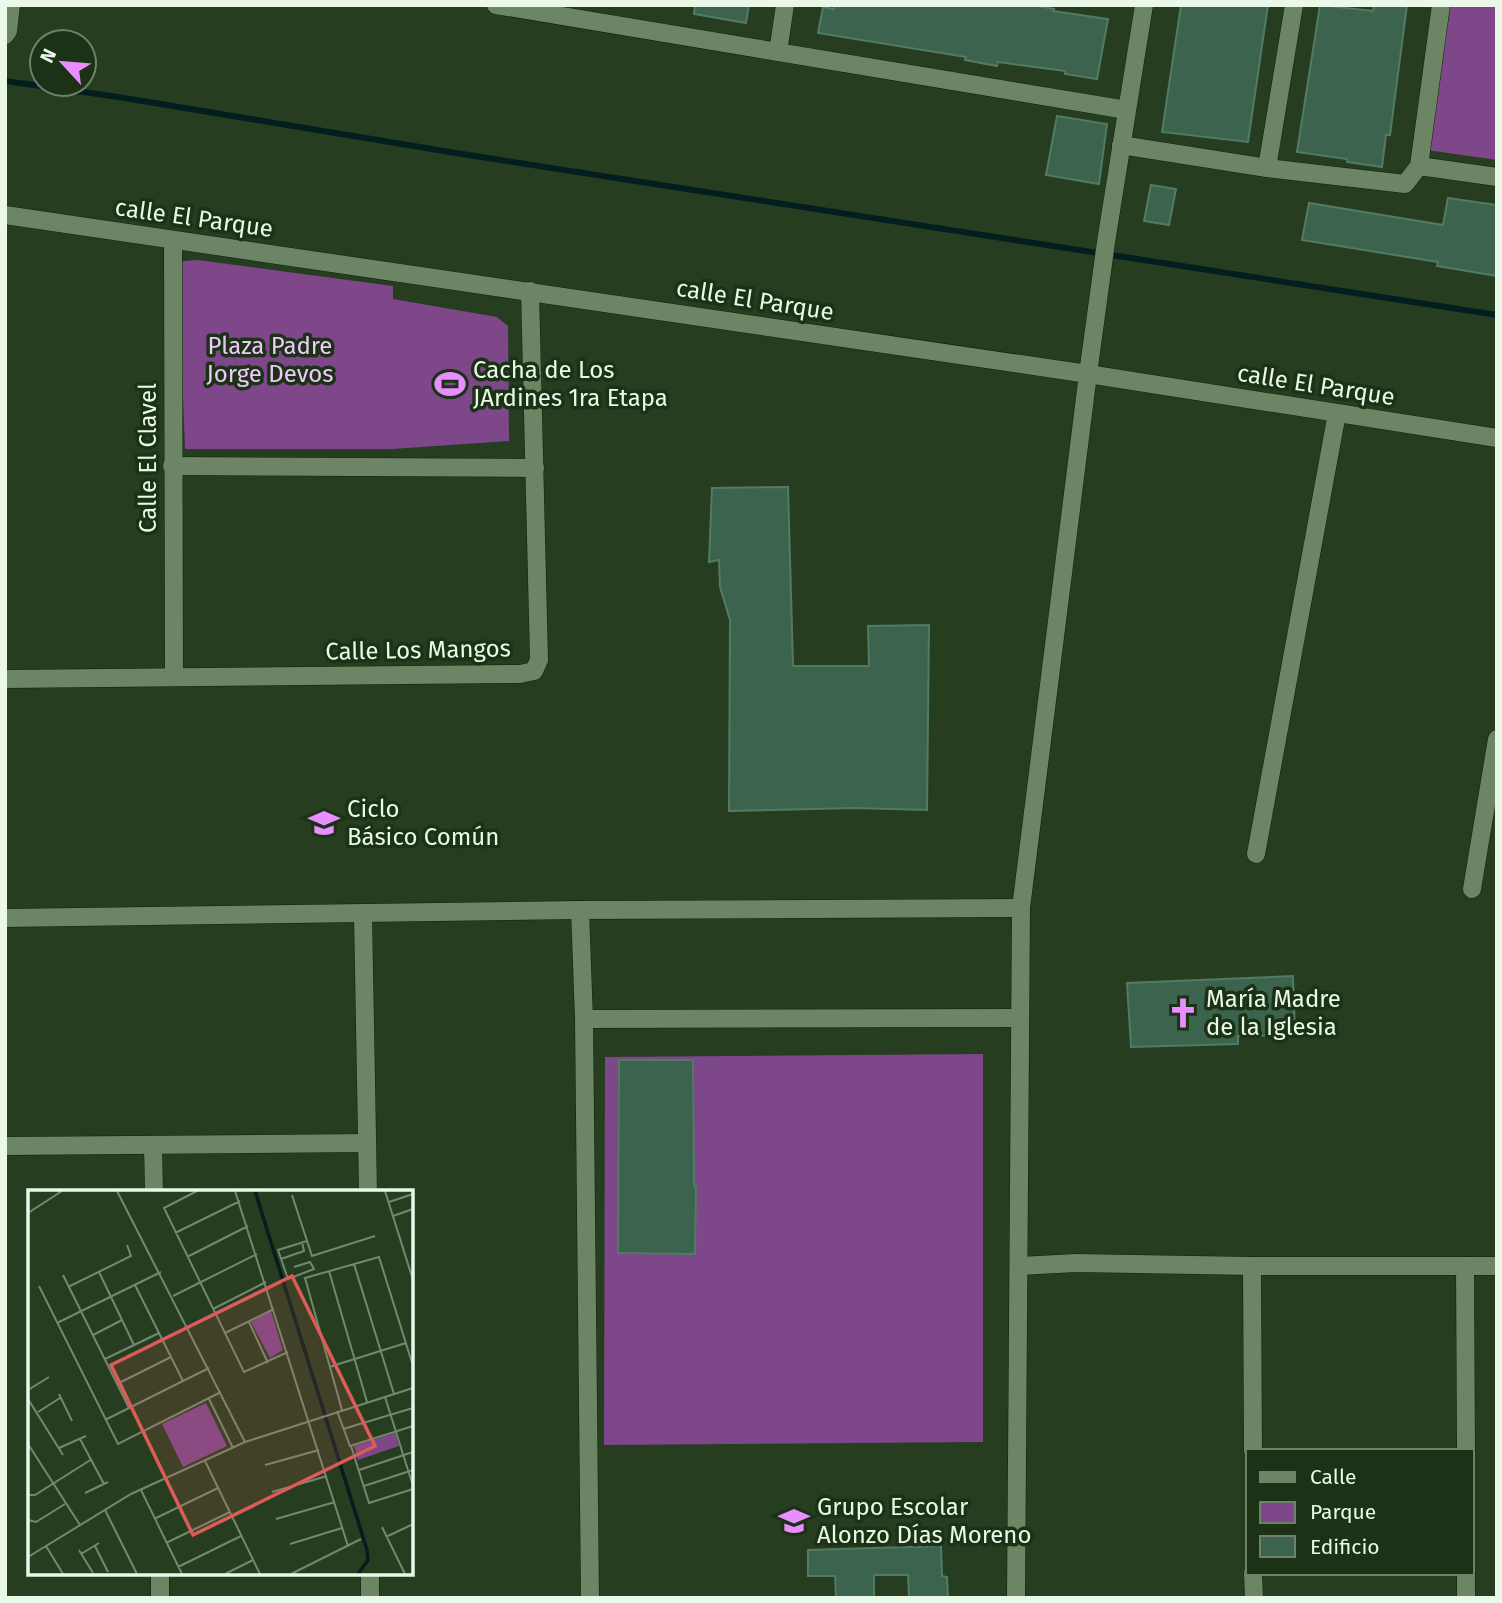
<svg xmlns="http://www.w3.org/2000/svg" width="1502" height="1603" font-family="'Fira Sans',sans-serif">
  <style>
    .green { fill: #7d478a }
    .lines { fill: none; stroke-linecap: round; stroke-linejoin: round }
    .stream { stroke: #041e20; stroke-width: 6 }
    .building { fill: #3c634e; stroke: #537a64; stroke-width: 2 }
    .minor-casing { stroke: #0d2308; stroke-width: 19 }
    .minor { stroke: #6b8565; stroke-width: 18 }
    .labels { text-anchor: middle; dominant-baseline: central; stroke-width: 7; stroke-linejoin: round; paint-order: stroke }
    .street-label { font-size: 24px; fill: #eaf9e7; stroke: #1c3216 }
    .park-label { font-size: 24px; fill: #eec8f8; stroke: #1c3216 }
    .poi-label { font-size: 24px; fill: #eaf9e7; stroke: #1c3216; text-anchor: start }
    .inset-river { fill: none; stroke: #041e20; stroke-width: 3.5 }
    .inset-road { fill: none; stroke: #748870; stroke-width: 2 }
    .view { fill: #db5c58; fill-opacity: 0.15; stroke: #db5c58; stroke-width: 3.5 }
    .inset-edge { fill: none; stroke: #eaf9e7; stroke-width: 3.5 }
  </style>
  <rect width="100%" height="100%" fill="#263d20"/>
  <g class="green">
    <polygon points="1449,5 1497,5 1497,160 1427,150"/>
    <polygon points="198,260 393,286 393,299 497,317 508,326 509,441 392,449 185,449 178,269 183,261"/>
    <polygon points="983,1054 983,1442 604,1445 605,1057"/>
  </g>
  <g class="lines">
    <polyline class="stream" points="5,81 112,96 468,155 1497,315"/>
  </g>
  <g class="building">
    <polygon points="695,5 749,5 746,23 694,14"/>
    <polygon points="835,5 1033,5 1054,9 1053,11 1108,19 1097,79 1065,74 1065,71 998,62 997,66 965,60 966,57 818,33 823,7 834,9"/>
    <polygon points="1181,5 1268,5 1248,142 1162,132"/>
    <polygon points="1320,5 1373,11 1374,5 1407,5 1390,135 1386,135 1382,167 1347,162 1347,159 1297,152"/>
    <polygon points="1057,116 1107,124 1099,184 1046,175"/>
    <polygon points="1151,185 1176,189 1169,225 1144,221"/>
    <polygon points="1448,198 1497,205 1497,276 1437,266 1438,262 1302,240 1309,203 1443,225"/>
    <polygon points="788,487 793,666 869,666 868,626 929,625 927,810 854,808 729,811 730,620 720,587 719,560 709,562 712,488"/>
    <polygon points="1293,976 1295,1035 1238,1036 1238,1044 1131,1047 1127,983"/>
    <polygon points="619,1060 693,1060 694,1186 696,1186 695,1254 618,1253"/>
    <polygon points="941,1546 942,1576 947,1577 948,1598 909,1598 908,1575 874,1575 874,1598 836,1598 835,1576 808,1576 808,1550"/>
  </g>
  <g class="lines">
    <g class="minor-casing">
      <g id="minor">
        <polyline points="496,5 1127,110"/>
        <polyline points="5,35 8,31 11,5"/>
        <polyline points="778,52 785,5"/>
        <polyline points="1121,145 1267,168 1405,184 1419,166 1441,5"/>
        <polyline points="1419,166 1497,177"/>
        <polyline points="1267,168 1294,5"/>
        <polyline points="5,215 1088,374 1497,438"/>
        <polyline points="173,240 174,677"/>
        <polyline points="172,466 535,468"/>
        <polyline points="5,679 520,674 534,671 539,660 530,291"/>
        <polyline points="1256,854 1337,413"/>
        <polyline points="1472,889 1497,739"/>
        <polyline points="580,910 584,1019 590,1598"/>
        <polyline points="363,914 368,1192"/>
        <polyline points="5,918 580,910 1021,908"/>
        <polyline points="584,1019 1020,1018"/>
        <polyline points="153,1145 154,1192"/>
        <polyline points="5,1146 367,1143"/>
        <polyline points="1020,1266 1076,1263 1252,1266 1497,1266"/>
        <polyline points="1252,1266 1253,1451"/>
        <polyline points="1465,1266 1466,1451"/>
        <polyline points="160,1573 160,1598"/>
        <polyline points="370,1573 370,1598"/>
        <polyline points="1253,1573 1254,1598"/>
        <polyline points="1466,1573 1466,1598"/>
        <polyline points="1016,1598 1021,908 1088,374 1106,242 1144,5"/>
      </g>
    </g>
    <use href="#minor" class="minor"/>
  </g>
  <defs>
    <g id="stadium-bare" transform="scale(2.415)"><path d="M0-5a6.5 5 0 1 0 0 10a6.5 5 0 1 0 0-10ZM-3.5-1.8h7v3.6h-7Z" fill="#e98efe" stroke="#1c3216" stroke-width="2.5" paint-order="stroke"/></g>
    <g id="school-bare" transform="scale(2.415)"><path d="M0-5L7-2L0 1L-7-2ZM-4 1L0 2.5L4 1V4Q0 6-4 4Z" fill="#e98efe" stroke="#1c3216" stroke-width="2.5" paint-order="stroke"/></g>
    <g id="church-bare" transform="scale(2.415)"><path d="M-1.2-6h2.4v3.5h3.3v2.4h-3.3V6h-2.4V-.1h-3.3v-2.4h3.3Z" fill="#e98efe" stroke="#1c3216" stroke-width="2.5" paint-order="stroke"/></g>
  </defs>
  <g fill-rule="evenodd">
    <use href="#stadium-bare" x="450" y="384"/>
    <use href="#school-bare" x="324" y="823"/>
    <use href="#church-bare" x="1183" y="1013"/>
    <use href="#school-bare" x="794" y="1521"/>
  </g>
  <g class="labels">
    <g class="street-label">
      <text transform="translate(194 218) rotate(8)">calle El Parque</text>
      <text transform="translate(755 300) rotate(9)">calle El Parque</text>
      <text transform="translate(1316 385) rotate(9)">calle El Parque</text>
      <text transform="translate(148 458) rotate(-90)">Calle El Clavel</text>
      <text transform="translate(418 650) rotate(-1)">Calle Los Mangos</text>
    </g>
    <g class="park-label">
      <text x="270" y="346">Plaza Padre<tspan x="270" dy="28">Jorge Devos</tspan></text>
    </g>
    <g class="poi-label">
      <text x="473" y="370">Cacha de Los<tspan x="473" dy="28">JArdines 1ra Etapa</tspan></text>
      <text x="347" y="809">Ciclo<tspan x="347" dy="28">Básico Común</tspan></text>
      <text x="1206" y="999">María Madre<tspan x="1206" dy="28">de la Iglesia</tspan></text>
      <text x="817" y="1507">Grupo Escolar<tspan x="817" dy="28">Alonzo Días Moreno</tspan></text>
    </g>
  </g>
  <g transform="translate(28 1190)">
    <rect width="385" height="385" fill="#263d20"/>
    <path d="M 243,121 L 255,160 L 242,168 L 223,132 ZM 178,213 L 199,256 L 155,277 L 134,234 ZM 367,243 L 371,256 L 330,270 L 326,256 Z" fill="#7d478a"/>
    <path class="inset-river" d="M 227,1 L 339,360 L 340,370 L 330,384"/>
    <path class="inset-road" d="M 89,1 L 217,252M 169,1 L 136,18 L 216,182 L 260,162M 207,1 L 320,356M 357,1 L 385,90M 264,5 L 284,66 L 347,46M 361,12 L 385,4M 0,23 L 34,1M 365,26 L 385,19M 147,43 L 212,11M 159,67 L 220,36M 253,69 L 276,61 L 274,52M 326,74 L 366,204M 266,77 L 282,72 L 286,79 L 260,89 L 250,60 L 279,51M 301,81 L 339,212M 71,82 L 106,155M 35,85 L 101,218M 107,95 L 155,191M 11,96 L 90,254 L 193,202M 40,97 L 103,66 L 99,55M 145,106 L 229,64M 185,119 L 238,92M 221,132 L 240,173M 29,133 L 133,82M 197,143 L 246,119M 65,145 L 94,130M 77,169 L 131,143M 301,177 L 378,153M 89,194 L 143,167M 0,200 L 21,187M 31,204 L 44,231M 357,207 L 385,296M 0,209 L 35,265M 181,209 L 205,258M 314,220 L 277,88 L 351,67 L 385,176M 309,221 L 322,256 L 385,236M 10,222 L 32,208M 77,230 L 181,178M 315,239 L 385,218M 52,249 L 76,294M 0,254 L 52,335M 323,256 L 341,313 L 385,299M 31,258 L 58,246M 177,271 L 232,384M 237,275 L 291,260M 331,280 L 385,262M 336,296 L 385,280M 113,300 L 154,384M 244,302 L 299,286M 57,303 L 80,292M 0,305 L 7,305 L 64,269M 77,320 L 109,384M 126,329 L 190,298M 248,329 L 307,312M 0,330 L 8,332 L 37,314M 354,337 L 377,384M 358,347 L 385,334M 138,353 L 202,322M 262,354 L 314,338M 18,356 L 35,384M 67,356 L 80,382M 51,360 L 65,383M 53,364 L 71,353M 0,367 L 103,304 L 217,252 L 385,198M 150,377 L 213,346M 197,384 L 225,370M 263,384 L 333,349"/>
    <path class="view" d="M 264,86 L 347,256 L 165,345 L 83,175 Z"/>
    <rect width="385" height="385" class="inset-edge"/>
  </g>
  <rect width="1502" height="1603" fill="none" stroke="#eaf9e7" stroke-width="14"/>
  <rect x="1246" y="1449" width="228" height="126" fill="#1c3216" stroke="#6e826a" stroke-width="2"/>
  <rect x="1260" y="1472" width="35" height="10" fill="#6b8565" stroke="#6e826a" stroke-width="2"/>
  <text x="1310" y="1484" font-size="21" fill="#eaf9e7">Calle</text>
  <rect x="1260" y="1502" width="35" height="21" fill="#7d478a" stroke="#6e826a" stroke-width="2"/>
  <text x="1310" y="1519" font-size="21" fill="#eaf9e7">Parque</text>
  <rect x="1260" y="1536" width="35" height="21" fill="#3c634e" stroke="#6e826a" stroke-width="2"/>
  <text x="1310" y="1554" font-size="21" fill="#eaf9e7">Edificio</text>
  <g transform="translate(63 63) rotate(296)"><circle r="33" fill="#1c3216" stroke="#6e826a" stroke-width="2"/>
  <path d="M0-5L12 26L0 18L-12 26Z" fill="#e98efe"/>
  <text y="-10" font-size="19" font-weight="bold" text-anchor="middle" fill="#eaf9e7">N</text>
  </g>
</svg>
